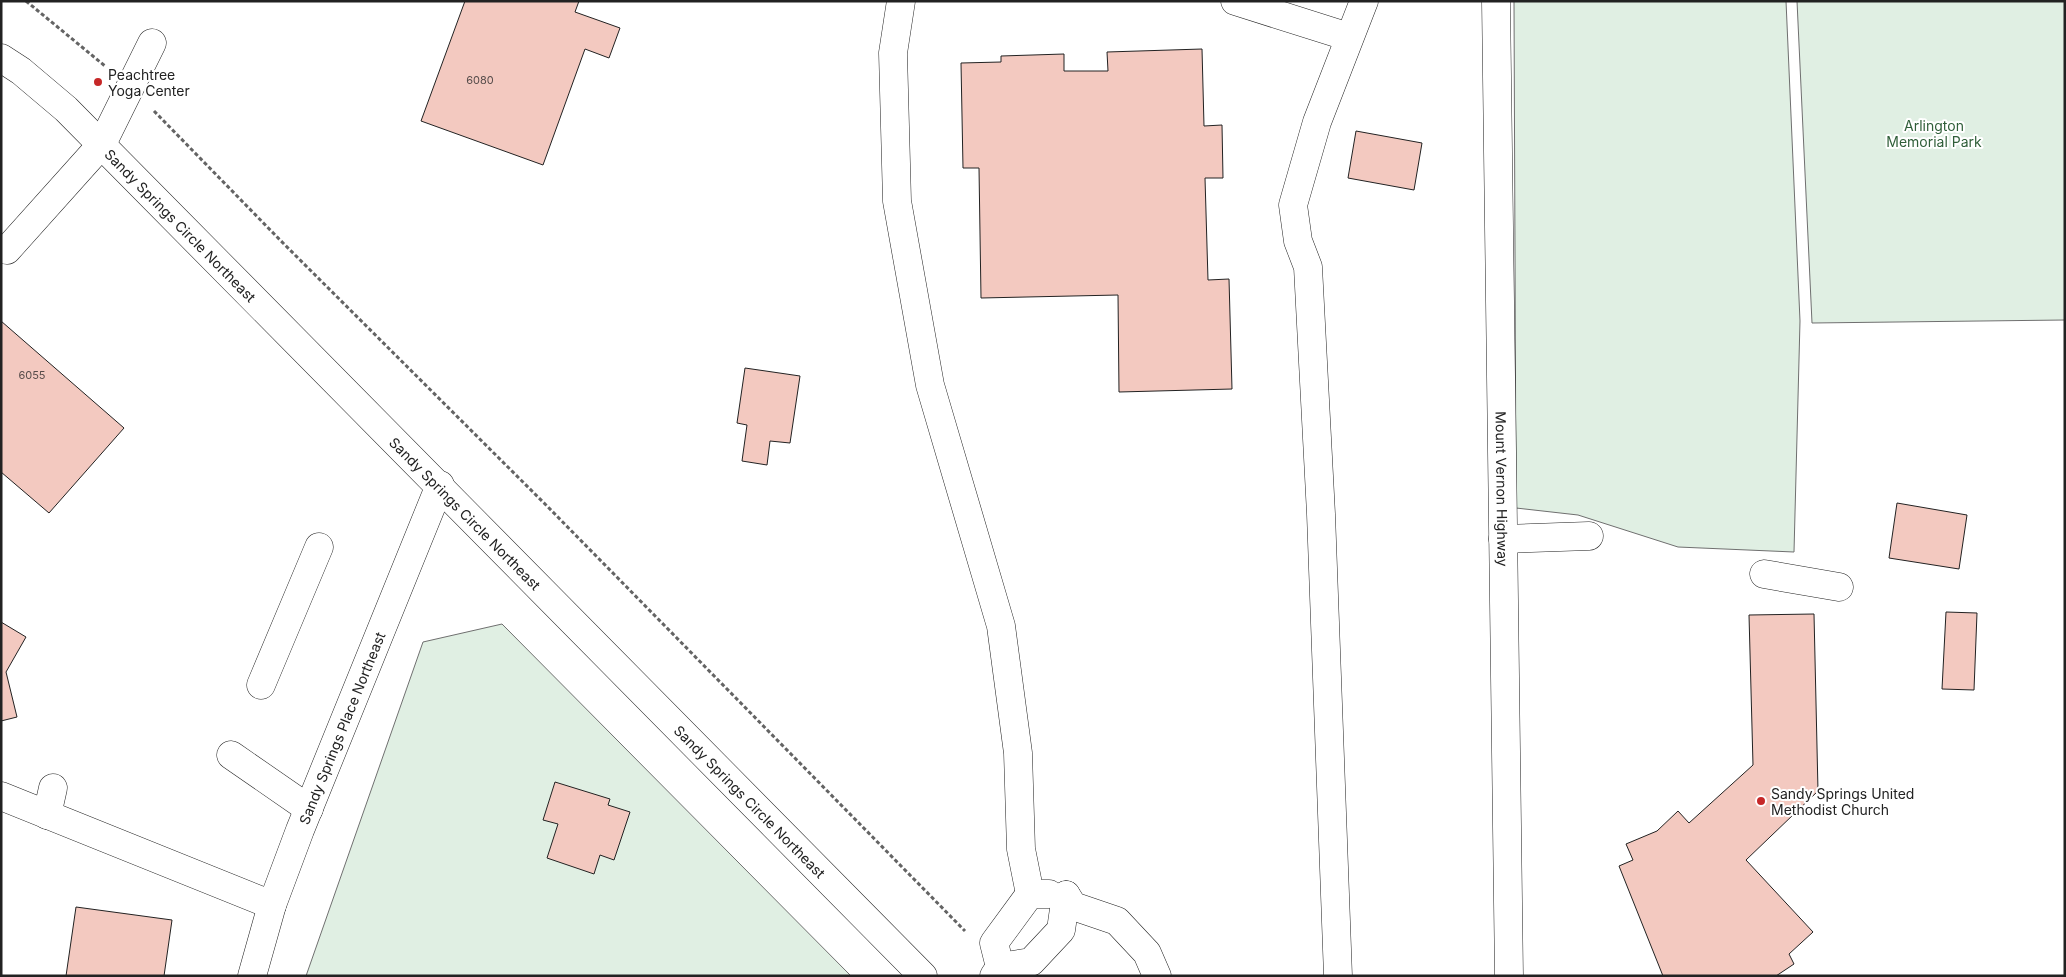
<svg xmlns="http://www.w3.org/2000/svg" width="2066" height="977" font-family="Inter,sans-serif">
  <style>
    .green { fill: #e0efe3; stroke: #6f6f6f }
    .building { fill: #f3c9c0; stroke: #222 }
    .lines { fill: none; stroke-linecap: round; stroke-linejoin: round }
    .minor-casing { stroke: #222; stroke-width: 29 }
    .path { stroke: #646464; stroke-width: 3; stroke-dasharray: 4 2.5; stroke-linecap: butt }
    .minor { stroke: #fff; stroke-width: 28 }
    .poi-dot { fill: #c62828; stroke: #fff; stroke-width: 2 }
    .labels { text-anchor: middle; dominant-baseline: central; stroke-width: 4; stroke-linejoin: round; paint-order: stroke }
    .number-label { font-size: 11px; fill: #564c4a }
    .poi-label { font-size: 14px; fill: #222; stroke: #fff; text-anchor: start }
    .park-label { font-size: 14px; fill: #2f5e38; stroke: #fff }
    .street-label { font-size: 14px; fill: #222; stroke: #fff }
  </style>
  <rect width="100%" height="100%" fill="#fff"/>
  <g class="green">
    <polygon points="1514,1 1786,1 1800,321 1794,552 1678,547 1578,515 1516,508"/>
    <polygon points="1797,1 2065,1 2065,320 1812,323"/>
    <polygon points="502,624 851,976 306,976 423,642"/>
  </g>
  <g class="building">
    <polygon points="465,1 579,1 575,12 620,28 609,58 585,49 543,165 421,121"/>
    <polygon points="1202,49 1204,126 1222,125 1223,178 1205,178 1208,280 1229,279 1232,389 1119,392 1118,295 981,298 979,168 963,168 961,63 1001,62 1001,56 1064,54 1064,71 1108,71 1107,52"/>
    <polygon points="1356,131 1422,143 1414,190 1348,178"/>
    <polygon points="1,321 124,428 49,513 1,472"/>
    <polygon points="745,368 800,376 790,443 770,441 767,465 742,461 747,425 737,423"/>
    <polygon points="1897,503 1967,515 1959,569 1889,558"/>
    <polygon points="1946,612 1977,613 1974,690 1942,689"/>
    <polygon points="1814,614 1818,791 1746,860 1813,932 1789,954 1794,964 1776,976 1663,976 1619,866 1633,860 1626,844 1657,831 1678,811 1689,823 1753,765 1749,615"/>
    <polygon points="1,622 26,637 6,672 17,717 1,721"/>
    <polygon points="555,782 610,799 608,805 630,812 614,860 600,855 594,874 547,858 558,824 543,820"/>
    <polygon points="76,907 172,920 164,976 66,976"/>
  </g>
  <g class="lines">
    <g class="minor-casing">
      <g id="minor">
        <polyline points="901,1 893,53 897,201 930,385 1001,626 1018,753 1021,849 1030,894"/>
        <polyline points="1235,1 1349,37"/>
        <path id="s1" d="M 1496,1 L 1509,976"/>
        <path id="s2" d="M 1,58 L 21,71 L 66,109 L 923,976"/>
        <polyline points="7,250 102,144 152,43"/>
        <polyline points="1503,539 1589,536"/>
        <polyline points="1764,574 1839,587"/>
        <polyline points="261,685 319,547"/>
        <polyline points="231,755 309,809"/>
        <polyline points="1,796 272,905"/>
        <polyline points="47,815 53,788"/>
        <polyline points="1066,895 1073,906 1117,921 1147,953 1157,976"/>
        <polyline points="1000,967 994,943 1030,894 1049,894"/>
        <path id="s3" d="M 252,976 L 272,905 L 300,830 L 440,485"/>
        <polyline points="994,976 1000,967 1031,962 1061,930 1066,895"/>
        <polyline points="1338,976 1321,514 1308,267 1298,241 1293,205 1317,122 1364,1"/>
      </g>
    </g>
    <g class="path">
      <polyline points="26,1 105,66"/>
      <polyline points="154,111 281,241 545,504 965,931"/>
    </g>
    <use href="#minor" class="minor"/>
  </g>
  <g class="poi-dot">
    <circle cx="98" cy="82" r="5"/>
    <circle cx="1761" cy="801" r="5"/>
  </g>
  <g class="labels">
    <g class="number-label">
      <text x="480" y="80">6080</text>
      <text x="32" y="375">6055</text>
    </g>
    <g class="poi-label">
      <text x="108" y="74">Peachtree<tspan x="108" dy="16">Yoga Center</tspan></text>
      <text x="1771" y="793">Sandy Springs United<tspan x="1771" dy="16">Methodist Church</tspan></text>
    </g>
    <g class="park-label">
      <text x="1934" y="125">Arlington<tspan x="1934" dy="16">Memorial Park</tspan></text>
    </g>
    <g class="street-label">
      <text stroke="none"><textPath href="#s2" startOffset="246">Sandy Springs Circle Northeast</textPath></text>
      <text stroke="none"><textPath href="#s1" startOffset="488">Mount Vernon Highway</textPath></text>
      <text stroke="none"><textPath href="#s2" startOffset="651">Sandy Springs Circle Northeast</textPath></text>
      <text stroke="none"><textPath href="#s3" startOffset="264">Sandy Springs Place Northeast</textPath></text>
      <text stroke="none"><textPath href="#s2" startOffset="1056">Sandy Springs Circle Northeast</textPath></text>
    </g>
  </g>
  <rect width="2066" height="977" fill="none" stroke="#222222" stroke-width="5"/>
</svg>
